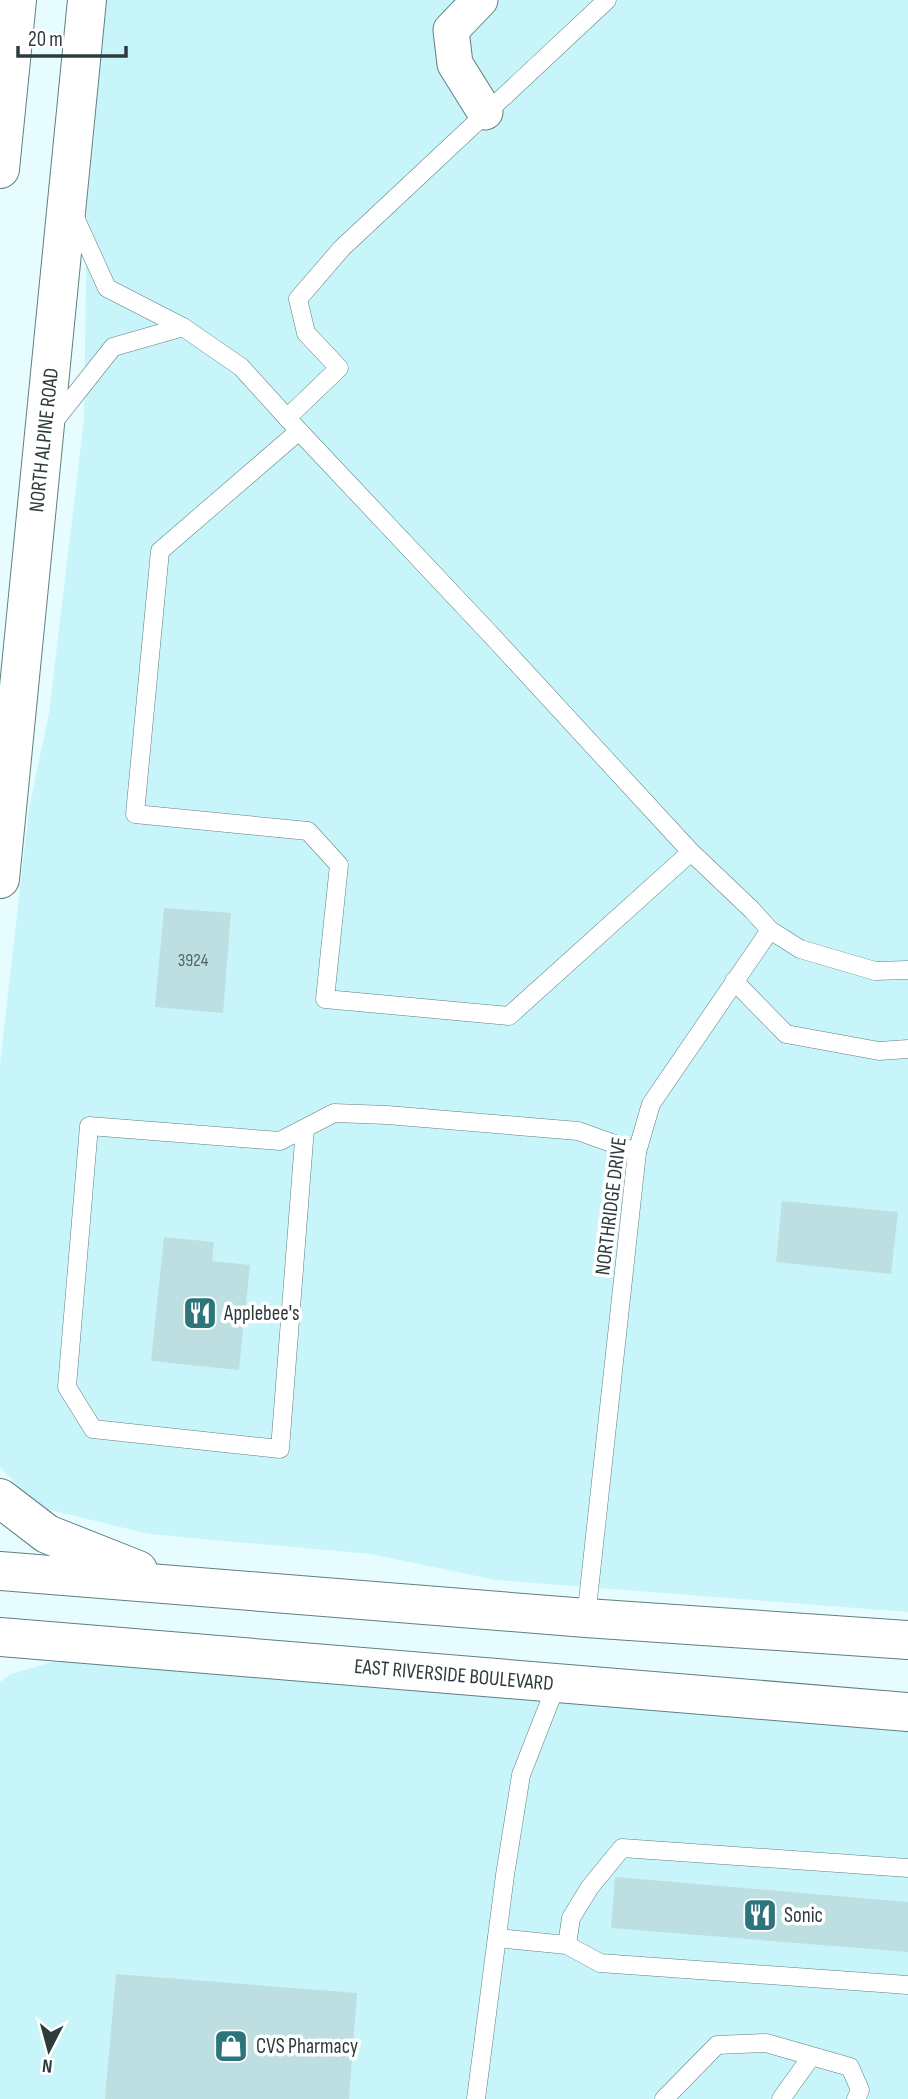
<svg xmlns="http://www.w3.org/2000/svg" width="908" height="2099" font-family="'Sofia Sans Condensed',sans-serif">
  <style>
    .built { fill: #c8f5f9 }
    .building { fill: #bddfe2 }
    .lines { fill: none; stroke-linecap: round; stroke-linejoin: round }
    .lane-casing { stroke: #5f7f82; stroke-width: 19 }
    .street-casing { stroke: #5f7f82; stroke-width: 37 }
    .secondary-casing { stroke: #5f7f82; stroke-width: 40 }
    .primary-casing { stroke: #5f7f82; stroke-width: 40 }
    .lane { stroke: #fff; stroke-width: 18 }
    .street { stroke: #fff; stroke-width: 35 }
    .secondary { stroke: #fff; stroke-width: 38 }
    .primary { stroke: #fff; stroke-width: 38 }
    .labels { text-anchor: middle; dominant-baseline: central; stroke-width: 7; stroke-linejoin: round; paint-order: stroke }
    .number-label { font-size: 18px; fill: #516466 }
    .street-label { font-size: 21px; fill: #2d3b3c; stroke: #fff }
    .poi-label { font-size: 21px; fill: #2d3b3c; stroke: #fff; text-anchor: start }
  </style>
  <rect width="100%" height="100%" fill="#e7fcfe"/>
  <g class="built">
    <polygon points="107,0 908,0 908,1612 496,1580 371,1554 149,1534 38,1507 0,1467 0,1064 29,809 49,713 84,420 87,207"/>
    <polygon points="100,1661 908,1727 908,2099 0,2099 0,1682 11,1674 52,1662"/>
  </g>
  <g class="building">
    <polygon points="164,908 231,913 223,1013 155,1007"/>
    <polygon points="782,1201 898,1212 891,1274 776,1262"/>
    <polygon points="164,1237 214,1242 212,1261 250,1265 239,1370 151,1361"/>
    <polygon points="615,1877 908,1902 908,1952 611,1928"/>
    <polygon points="116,1974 357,1993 349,2099 105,2099"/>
  </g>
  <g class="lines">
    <g class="lane-casing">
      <g id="lane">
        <polyline points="73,213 107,288 183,327 241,367 299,431 493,637 691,852 752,910 770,930 800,949 875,971 908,970"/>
        <polyline points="287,418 339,368 306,333 298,299 342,248 607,0"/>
        <polyline points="52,424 113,347 183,327"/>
        <polyline points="299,431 160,551 135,814 308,831 339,865 325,999 509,1016 691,852"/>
        <polyline points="734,981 786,1034 879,1051 908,1049"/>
        <polyline points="305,1128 280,1449 93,1429 67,1387 89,1126 280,1141 334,1113 387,1115 578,1131 637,1152"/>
        <polyline points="586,1618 637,1152 651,1104 770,930"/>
        <polyline points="497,1938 567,1945 600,1963 908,1985"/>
        <polyline points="567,1945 571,1918 590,1887 622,1848 908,1868"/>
        <polyline points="476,2099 505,1875 521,1775 557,1683"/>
        <polyline points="664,2099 717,2045 766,2043 850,2067 860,2090 856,2099"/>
        <polyline points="781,2099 811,2057"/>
      </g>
    </g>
    <g class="street-casing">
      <polyline id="street" points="480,0 451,30 455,64 485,112"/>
    </g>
    <g class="secondary-casing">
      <g id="secondary">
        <polyline points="0,169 17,0"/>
        <polyline points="0,879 87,0"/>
      </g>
    </g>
    <g class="primary-casing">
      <g id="primary">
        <polyline points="0,1498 47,1534 138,1570"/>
        <polyline points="0,1571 586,1618 908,1640"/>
        <polyline points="0,1637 908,1712"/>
      </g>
    </g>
    <use href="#lane" class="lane"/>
    <use href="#street" class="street"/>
    <use href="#secondary" class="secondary"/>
    <use href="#primary" class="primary"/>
  </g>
  <defs>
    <g id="restaurant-square" transform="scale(1.75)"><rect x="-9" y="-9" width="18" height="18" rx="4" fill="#2b757b" stroke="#fff"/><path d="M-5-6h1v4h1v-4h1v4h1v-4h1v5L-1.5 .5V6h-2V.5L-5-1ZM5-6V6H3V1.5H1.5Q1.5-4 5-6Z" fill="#fff"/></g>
    <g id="shop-square" transform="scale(1.75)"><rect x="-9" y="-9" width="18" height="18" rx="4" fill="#2b757b" stroke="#fff"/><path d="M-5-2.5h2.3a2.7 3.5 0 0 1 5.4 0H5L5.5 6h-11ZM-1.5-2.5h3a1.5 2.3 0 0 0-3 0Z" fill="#fff"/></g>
  </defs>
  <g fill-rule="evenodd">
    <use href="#restaurant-square" x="200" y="1313"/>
    <use href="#restaurant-square" x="760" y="1915"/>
    <use href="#shop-square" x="231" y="2046"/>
  </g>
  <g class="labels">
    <g class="number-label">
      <text x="193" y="960">3924</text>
    </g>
    <g class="street-label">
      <text transform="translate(44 440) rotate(-84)">NORTH ALPINE ROAD</text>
      <text transform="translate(611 1206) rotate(-83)">NORTHRIDGE DRIVE</text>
      <text transform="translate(454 1675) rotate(5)">EAST RIVERSIDE BOULEVARD</text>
    </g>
    <g class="poi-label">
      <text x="224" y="1313">Applebee's</text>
      <text x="784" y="1915">Sonic</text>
      <text x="256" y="2046">CVS Pharmacy</text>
    </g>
  </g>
  <g transform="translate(49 2050) rotate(186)" stroke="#ffffff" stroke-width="5" paint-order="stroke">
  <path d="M0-5L12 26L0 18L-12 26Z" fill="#2d3b3c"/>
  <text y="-10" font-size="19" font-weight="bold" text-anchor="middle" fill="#2d3b3c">N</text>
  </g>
  <path d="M18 46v10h108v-10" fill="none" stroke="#2d3b3c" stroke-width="3.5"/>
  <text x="28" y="46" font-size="21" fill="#2d3b3c" stroke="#ffffff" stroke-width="5" paint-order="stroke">20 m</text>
</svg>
